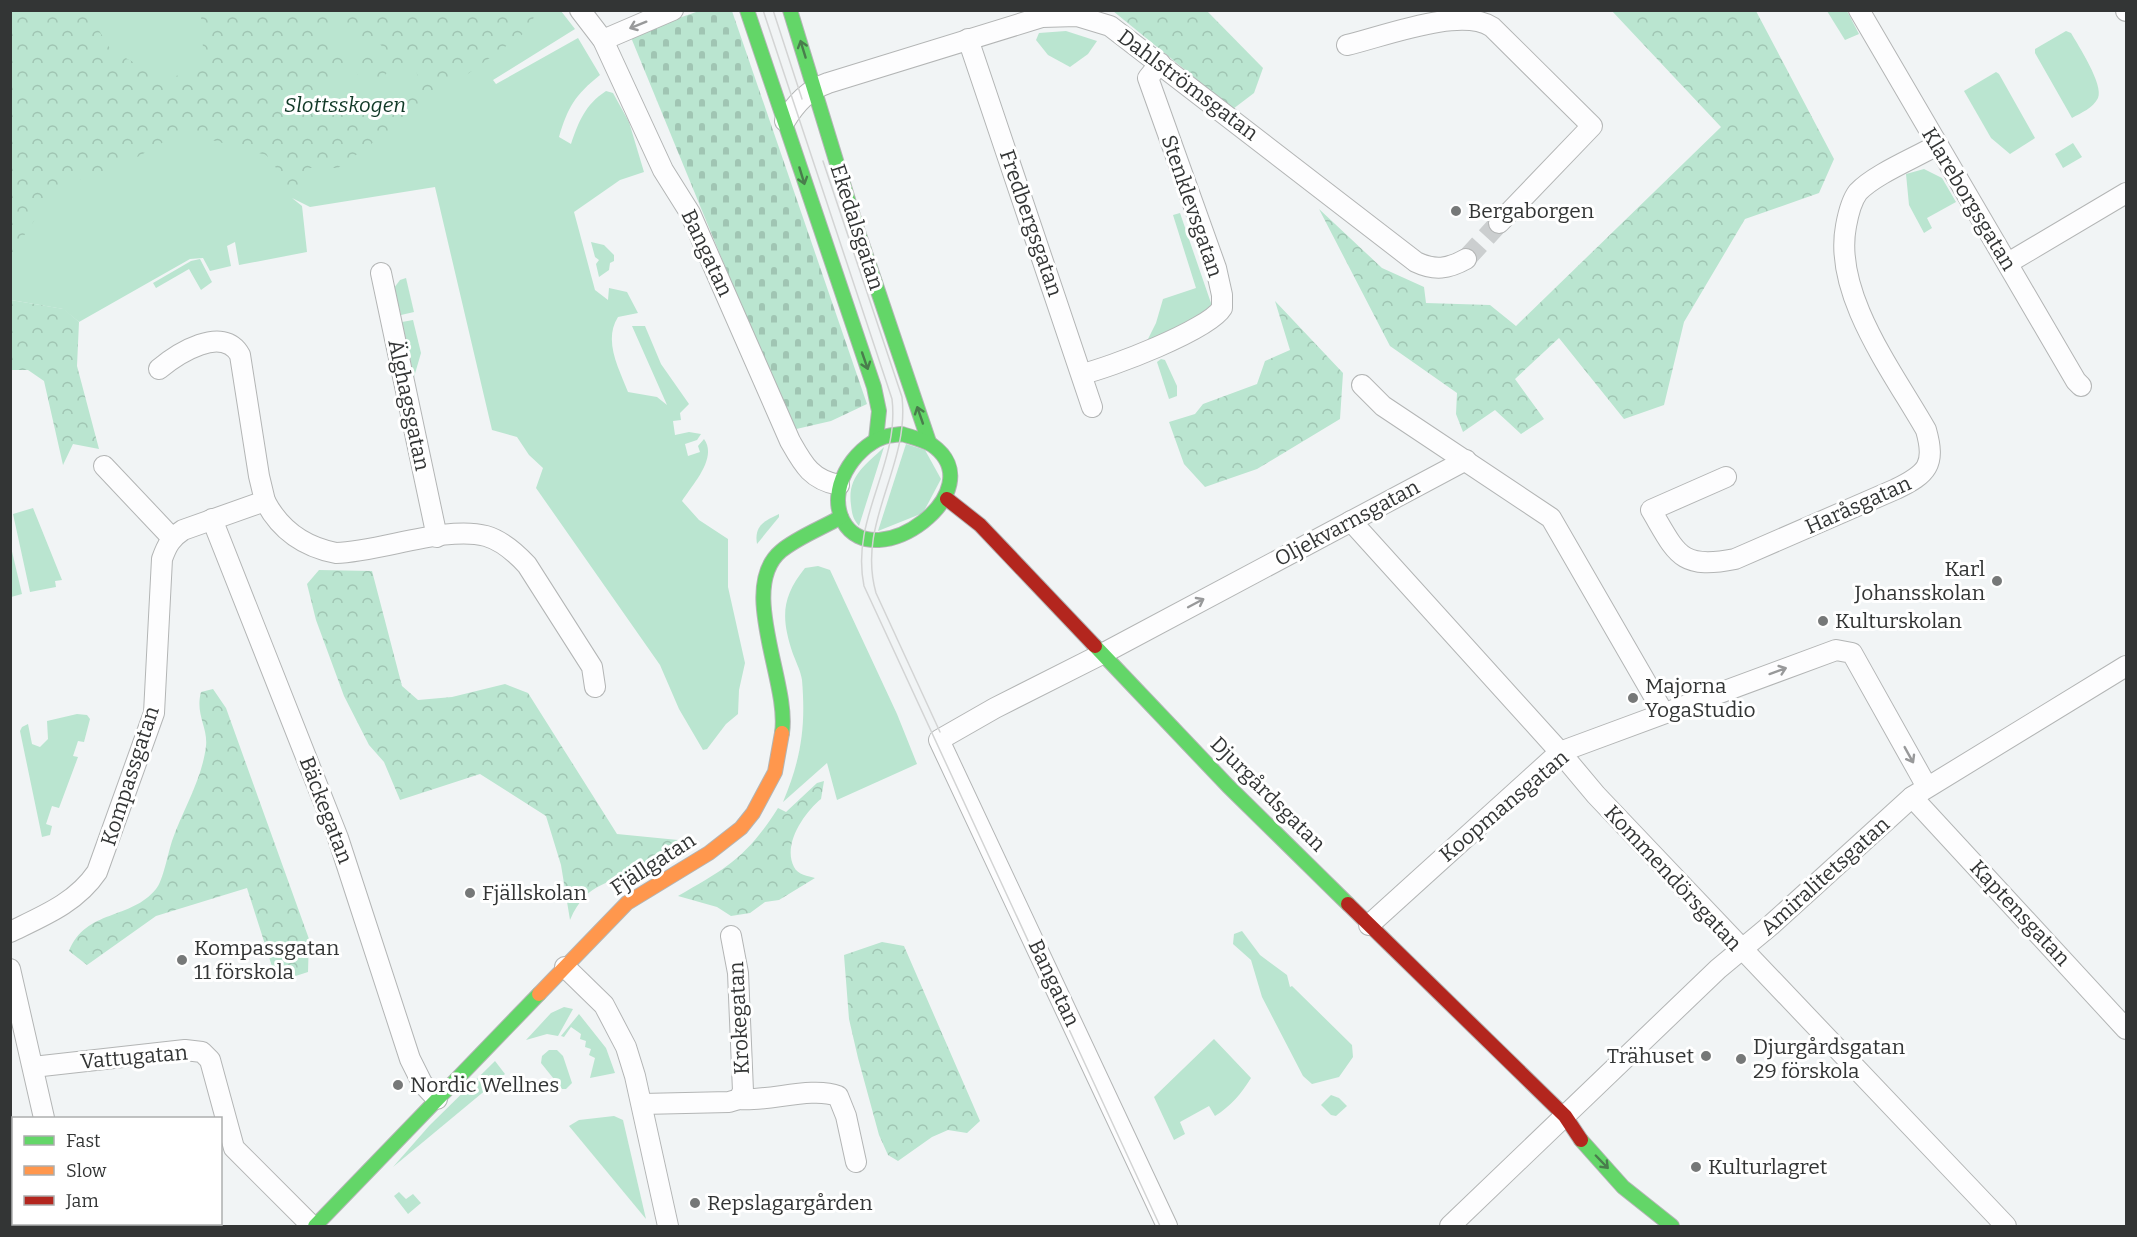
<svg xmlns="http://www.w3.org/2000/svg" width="2137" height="1237" font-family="Bitter,serif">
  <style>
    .green { fill: #bae5d0 }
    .forest { fill: url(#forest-crowns); fill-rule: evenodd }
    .cemetery { fill: url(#cemetery-stones) }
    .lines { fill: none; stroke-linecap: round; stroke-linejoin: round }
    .street-tunnel { stroke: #cbcecf; stroke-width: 20; stroke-dasharray: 20 10; stroke-linecap: butt }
    .street-casing { stroke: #b3b5b5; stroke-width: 22 }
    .fast-casing { stroke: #b3b5b5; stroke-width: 16 }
    .slow-casing { stroke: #b3b5b5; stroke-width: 16 }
    .jam-casing { stroke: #b3b5b5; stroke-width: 16 }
    .street { stroke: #fdfdfe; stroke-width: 20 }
    .fast { stroke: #63d668; stroke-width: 14 }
    .slow { stroke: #ff974d; stroke-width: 14 }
    .jam { stroke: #b3261e; stroke-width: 14 }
    .tram { stroke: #d3d4d4; stroke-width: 1.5 }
    .oneway { stroke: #98999a }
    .oneway2 { stroke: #497d4c }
    .poi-dot { fill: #767878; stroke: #fff; stroke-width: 2 }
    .labels { text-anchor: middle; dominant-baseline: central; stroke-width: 6; stroke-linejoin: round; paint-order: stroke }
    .street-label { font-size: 21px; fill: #333535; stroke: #fff }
    .park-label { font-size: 21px; font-style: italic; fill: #113927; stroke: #fff }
    .poi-label { font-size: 21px; fill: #333535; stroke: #fff; text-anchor: start }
  </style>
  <defs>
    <pattern id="forest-crowns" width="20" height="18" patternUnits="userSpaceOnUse" patternTransform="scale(1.5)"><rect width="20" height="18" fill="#bae5d0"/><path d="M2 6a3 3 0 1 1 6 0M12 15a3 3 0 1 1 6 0" fill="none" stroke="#a0c5b3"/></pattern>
    <pattern id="cemetery-stones" width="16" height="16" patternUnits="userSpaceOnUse" patternTransform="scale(1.5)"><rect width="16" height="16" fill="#bae5d0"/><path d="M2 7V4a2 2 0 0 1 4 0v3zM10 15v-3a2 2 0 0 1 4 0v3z" fill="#a0c5b3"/></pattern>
  </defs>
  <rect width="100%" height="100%" fill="#f1f4f5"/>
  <g class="green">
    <path d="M 10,11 L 561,11 L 575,29 L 493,80 L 496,84 L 578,38 L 600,75 C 575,95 568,107 559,137 L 571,144 C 579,121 585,105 606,91 L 613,93 L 629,122 L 644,172 L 620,180 L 574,212 L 595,290 L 608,300 L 609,288 L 627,292 L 638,313 L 618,317 C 603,341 619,368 628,392 L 657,397 L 667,405 L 632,326 L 645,326 L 661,364 L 689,404 L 680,413 L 681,420 L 673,421 L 675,435 L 689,432 L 701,434 L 697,440 L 685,444 L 688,456 L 700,452 L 698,446 L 704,439 C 718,458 692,485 682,501 L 699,520 L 728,539 L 728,587 L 745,663 L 739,690 L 738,714 L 726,724 L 707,749 L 703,750 L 679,709 L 660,665 L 536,488 L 543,468 L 529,455 L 517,437 L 492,430 L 435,187 L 310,207 L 292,198 L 302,206 L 307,252 L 239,265 L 235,242 L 227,246 L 231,266 L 210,271 L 203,258 L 190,259 L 79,322 L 63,309 L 11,300 Z"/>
    <polygon points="1827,11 1847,11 1859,34 1845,40"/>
    <polygon points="1066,31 1097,41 1088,54 1070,67 1048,55 1036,40 1039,33"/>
    <path d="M 2066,31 L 2071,33 C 2078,45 2104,85 2098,98 C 2093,108 2081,113 2072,118 L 2035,53 L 2035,49 Z"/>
    <polygon points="1996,72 1999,74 2035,138 2010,154 1991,138 1964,91"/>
    <polygon points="2073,143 2082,157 2063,168 2055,154"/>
    <polygon points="1924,169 1942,178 1956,202 1927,218 1932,228 1924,233 1909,205 1906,174"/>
    <polygon points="1180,213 1212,306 1208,314 1147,341 1156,323 1163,299 1196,288 1173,215"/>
    <polygon points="591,242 604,245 614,255 614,261 610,263 609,270 599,277 596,264 599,260 595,257"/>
    <polygon points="200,259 212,282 201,290 189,269 156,288 153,283 191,261"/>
    <polygon points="406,278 414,312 401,315 394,288 400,280"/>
    <polygon points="413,320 421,353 414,377 402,322"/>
    <polygon points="1161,359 1165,360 1177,386 1177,396 1169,399 1157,362"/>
    <polygon points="906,444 925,450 941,479 923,513 878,531"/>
    <path d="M 884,447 L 859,526 C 853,519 852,514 851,505 C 847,476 865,466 884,447 Z"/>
    <polygon points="33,508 62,580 55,581 56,587 30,592 13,514"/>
    <path d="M 779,514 L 779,517 L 757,544 C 754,526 764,521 779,514 Z"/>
    <polygon points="10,543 22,594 11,597 10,597"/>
    <path d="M 818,566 L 830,570 L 897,714 L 917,764 L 837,800 L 827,763 L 783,802 C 801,759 806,727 802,680 C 801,672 796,662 793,654 C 781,618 781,598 805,568 Z"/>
    <polygon points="77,714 87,715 90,719 84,742 78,741 73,756 78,757 59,808 52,806 46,824 52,826 50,835 42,837 20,731 22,727 28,724 32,744 40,747 48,739 47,721"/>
    <polygon points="1242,931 1260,955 1287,975 1290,987 1292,986 1352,1045 1353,1057 1339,1077 1312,1084 1303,1076 1262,997 1251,960 1233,944 1234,934"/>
    <polygon points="564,1007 573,1009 558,1036 547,1034 526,1040 551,1013"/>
    <polygon points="579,1014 606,1048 615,1073 590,1078 595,1058 589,1055 591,1049 585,1047 586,1041 580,1039 581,1034 571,1027 564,1037 561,1036"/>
    <path d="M 1214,1039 L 1251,1078 C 1241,1094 1231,1106 1215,1116 L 1209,1106 L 1180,1122 L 1185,1134 L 1174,1140 L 1154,1097 Z"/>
    <polygon points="549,1050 557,1050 563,1056 572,1083 566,1089 562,1089 541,1063 542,1056"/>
    <polygon points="495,1061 505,1074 393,1167 429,1126"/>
    <polygon points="1331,1095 1339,1098 1347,1106 1336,1116 1331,1115 1321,1105"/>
    <polygon points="614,1116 623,1120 646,1219 569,1126 579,1120"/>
    <polygon points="399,1192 406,1199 413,1194 421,1203 408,1214 394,1196"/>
  </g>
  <g class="forest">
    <path d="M 11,10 L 87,11 L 111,50 L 166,80 L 204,65 L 201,16 L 196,11 L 537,11 L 527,31 L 338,168 L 309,168 L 305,186 L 295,193 L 285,188 L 275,166 L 266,155 L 190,134 L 174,136 L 127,163 L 64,185 L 46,203 L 11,255 ZM 329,25 L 348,29 L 363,45 C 370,39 375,41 382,46 L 381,56 L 377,58 L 368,56 L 356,65 C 354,79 371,88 383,85 L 387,71 L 408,60 L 412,61 L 421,84 L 412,90 L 401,91 L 403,95 L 383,99 L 370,115 L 340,94 L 328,91 L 325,83 L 328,77 L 344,76 L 350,70 C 344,52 327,47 323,29 Z"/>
    <polygon points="1113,11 1207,11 1263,68 1254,93 1233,109"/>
    <polygon points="1612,11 1756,11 1834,159 1819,193 1745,219 1684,322 1664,405 1624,419 1559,338 1515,379 1544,419 1521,434 1495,410 1463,432 1456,414 1457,393 1390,346 1319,209 1382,268 1424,287 1426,303 1490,305 1516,326 1721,127"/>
    <polygon points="11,300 64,309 79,322 77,366 99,449 73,444 63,465 44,381 28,370 11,370"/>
    <polygon points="1275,301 1343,373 1340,419 1257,469 1205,487 1184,464 1169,422 1195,414 1203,404 1257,384 1265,361 1290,350"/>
    <path d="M 319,570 L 372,571 L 402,686 L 418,700 L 452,697 L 505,684 L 528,693 L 617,834 L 678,840 C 667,849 656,858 644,866 C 610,886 588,879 570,920 L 561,865 L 546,816 L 480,774 L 400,800 L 384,762 L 369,745 L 344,696 L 316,620 L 307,584 Z"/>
    <path d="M 213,689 L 226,708 L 309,939 L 308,972 L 277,982 L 247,888 L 156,916 L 87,965 L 69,951 C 86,909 131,920 156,889 C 163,881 168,853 172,841 C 183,809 202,780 206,746 C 208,727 195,714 201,692 Z"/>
    <path d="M 824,781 L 821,799 C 805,812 782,844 794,867 C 798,875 808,876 815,878 L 779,900 L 765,902 L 750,913 L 731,916 L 717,907 L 678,896 C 727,868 747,857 778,808 L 786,812 L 817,783 Z"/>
    <polygon points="882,942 904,946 980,1121 967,1133 948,1130 932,1137 898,1161 888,1155 879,1135 858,1058 849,1019 844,955"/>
  </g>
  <polygon class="cemetery" points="699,11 732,11 867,404 831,421 792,430 630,35"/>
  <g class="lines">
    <polyline class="street-tunnel" points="1466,259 1499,223"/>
    <g class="street-casing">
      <g id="street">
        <path d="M 580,10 L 603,40 L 663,170 L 690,213 L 790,441 C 803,464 811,480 839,485"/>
        <polyline points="1859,10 2076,381 2081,386"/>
        <polyline points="2126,10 2126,11"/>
        <polyline points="968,39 1092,407"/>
        <polyline points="603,40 673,10"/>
        <path d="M 1347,45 C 1382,37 1461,6 1492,27 L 1592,126 L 1499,223"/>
        <path d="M 785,121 C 796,103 808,90 828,83 L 1042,17 L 1077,16 L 1110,26 L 1416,262 C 1435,271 1448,269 1466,259"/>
        <polyline points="2008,263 2126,193"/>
        <polyline points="381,273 437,537"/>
        <path d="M 1082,374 C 1109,368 1209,330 1222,308 L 1222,295 L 1216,268 L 1148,78 L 1160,63"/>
        <polyline points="1362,385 1383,406 1551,518 1663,712"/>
        <polyline points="104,466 172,538"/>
        <path d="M 1726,477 L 1651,510 C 1677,554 1680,570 1735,559 L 1896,489 C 1927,474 1936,465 1926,430 C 1893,372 1833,294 1846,226 C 1848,215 1851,201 1858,192 C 1875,174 1915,158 1937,145"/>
        <path d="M 265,501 C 280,530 305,547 336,553 C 380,552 446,525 486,536 C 503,541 516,553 527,565 L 592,667 L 595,687"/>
        <polyline points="212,519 338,838 410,1059 422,1083 437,1099"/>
        <polyline points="1351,521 1560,752 1596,795 2006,1226"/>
        <polyline points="1912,797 2126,1029"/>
        <polyline points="1369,925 1560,752 1836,650 1852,653 1927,787"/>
        <path d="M 10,932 C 43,916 76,903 97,872 L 154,713 L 162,559 C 167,545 171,538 183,530 L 265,501 L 259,476 L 240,355 C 223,324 177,354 159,369"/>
        <polyline points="565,967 604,1005 626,1047 635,1076 668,1226"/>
        <polyline points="10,969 44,1118"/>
        <polyline points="33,1067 185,1050 202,1052 210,1060 234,1148 312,1226"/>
        <path d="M 739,1099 C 768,1102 812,1086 838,1096 L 846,1116 L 856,1162"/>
        <polyline points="642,1104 729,1102 739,1099 743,1091 738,973 731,936"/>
        <polyline points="66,1224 67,1226"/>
        <polyline points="1167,1226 939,740 995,708 1102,654 1466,460"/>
        <polyline points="1450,1226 1718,969 1771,925 1912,797 2126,666"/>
      </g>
    </g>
    <g class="fast-casing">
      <g id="fast">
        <polyline points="747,10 874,387 879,411 876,439"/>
        <polyline points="790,10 857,229 929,442"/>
        <path d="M 902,434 C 911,437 924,440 932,445 C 996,490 874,579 843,521 C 827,491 852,448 884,437 C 889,435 896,435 902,434 Z"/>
        <polyline points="1095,646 1228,786 1348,904"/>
        <path d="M 782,733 C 790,683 737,588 781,551 C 798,537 822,528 841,517"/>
        <polyline points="1581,1140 1623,1187 1672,1226"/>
        <polyline points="315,1226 539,994"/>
      </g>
    </g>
    <g class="slow-casing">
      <polyline id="slow" points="539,994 627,903 709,853 741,828 753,813 775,772 782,733"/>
    </g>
    <g class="jam-casing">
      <g id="jam">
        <polyline points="947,499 980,525 1095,646"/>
        <polyline points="1348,904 1565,1116 1581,1140"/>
      </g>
    </g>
    <use href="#street" class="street"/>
    <use href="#fast" class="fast"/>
    <use href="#slow" class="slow"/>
    <use href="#jam" class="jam"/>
    <g class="tram">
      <path d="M 763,10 L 892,399 C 900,465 850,518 864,586 L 1160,1226"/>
      <polyline points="773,10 802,99"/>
      <path d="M 823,161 L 902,397 C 910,467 856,522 876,593 L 940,732"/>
    </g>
  </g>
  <defs><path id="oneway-shaft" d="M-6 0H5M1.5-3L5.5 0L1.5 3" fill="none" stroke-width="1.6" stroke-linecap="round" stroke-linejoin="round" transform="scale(1.5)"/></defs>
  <g class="oneway">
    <use href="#oneway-shaft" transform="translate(638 25) rotate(158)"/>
    <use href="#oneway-shaft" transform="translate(1196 603) rotate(-28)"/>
    <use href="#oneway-shaft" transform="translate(1778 671) rotate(-20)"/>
    <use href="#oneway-shaft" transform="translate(1909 755) rotate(61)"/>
  </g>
  <g class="oneway2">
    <use href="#oneway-shaft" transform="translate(803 49) rotate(-107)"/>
    <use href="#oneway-shaft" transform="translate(802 176) rotate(73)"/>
    <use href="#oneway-shaft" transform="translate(865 361) rotate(71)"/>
    <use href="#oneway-shaft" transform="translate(920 415) rotate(-109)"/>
    <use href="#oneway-shaft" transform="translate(1602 1162) rotate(46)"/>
  </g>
  <g class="poi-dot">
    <circle cx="1456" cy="211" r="6"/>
    <circle cx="1997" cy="581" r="6"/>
    <circle cx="1823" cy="621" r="6"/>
    <circle cx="1633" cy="698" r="6"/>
    <circle cx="470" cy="893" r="6"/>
    <circle cx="182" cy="960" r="6"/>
    <circle cx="1706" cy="1056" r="6"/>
    <circle cx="1741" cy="1059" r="6"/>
    <circle cx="398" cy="1085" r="6"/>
    <circle cx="1696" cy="1167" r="6"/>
    <circle cx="695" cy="1203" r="6"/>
  </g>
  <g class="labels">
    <g class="street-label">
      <text transform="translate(1188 85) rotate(37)">Dahlströmsgatan</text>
      <text transform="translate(1969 199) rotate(59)">Klareborgsgatan</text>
      <text transform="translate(1192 206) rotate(71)">Stenklevsgatan</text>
      <text transform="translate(1031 223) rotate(71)">Fredbergsgatan</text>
      <text transform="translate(857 227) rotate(72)">Ekedalsgatan</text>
      <text transform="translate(707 253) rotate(65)">Bangatan</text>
      <text transform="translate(409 405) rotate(78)">Älghagsgatan</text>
      <text transform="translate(1858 505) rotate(-24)">Haråsgatan</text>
      <text transform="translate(1347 523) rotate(-28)">Oljekvarnsgatan</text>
      <text transform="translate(130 776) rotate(-72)">Kompassgatan</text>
      <text transform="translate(1268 794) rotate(45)">Djurgårdsgatan</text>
      <text transform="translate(1504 806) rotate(-40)">Koopmansgatan</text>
      <text transform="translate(326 810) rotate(69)">Bäckegatan</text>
      <text transform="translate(653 864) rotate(-33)">Fjällgatan</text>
      <text transform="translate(1825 876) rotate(-42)">Amiralitetsgatan</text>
      <text transform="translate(1673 878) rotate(47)">Kommendörsgatan</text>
      <text transform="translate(2020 913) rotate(47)">Kaptensgatan</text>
      <text transform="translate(1054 983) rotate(65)">Bangatan</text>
      <text transform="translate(739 1018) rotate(-93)">Krokegatan</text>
      <text transform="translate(134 1057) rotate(-5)">Vattugatan</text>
    </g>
    <g class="park-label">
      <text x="345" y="105">Slottsskogen</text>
    </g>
    <g class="poi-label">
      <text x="1468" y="211">Bergaborgen</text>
      <text x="1985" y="569" text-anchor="end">Karl<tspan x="1985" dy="24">Johansskolan</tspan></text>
      <text x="1835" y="621">Kulturskolan</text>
      <text x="1645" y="686">Majorna<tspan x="1645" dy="24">YogaStudio</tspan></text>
      <text x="482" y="893">Fjällskolan</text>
      <text x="194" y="948">Kompassgatan<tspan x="194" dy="24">11 förskola</tspan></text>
      <text x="1753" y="1047">Djurgårdsgatan<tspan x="1753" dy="24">29 förskola</tspan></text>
      <text x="1694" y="1056" text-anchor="end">Trähuset</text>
      <text x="410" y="1085">Nordic Wellnes</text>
      <text x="1708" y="1167">Kulturlagret</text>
      <text x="707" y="1203">Repslagargården</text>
    </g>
  </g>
  <rect width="2137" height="1237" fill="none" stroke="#333535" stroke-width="24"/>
  <rect x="12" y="1117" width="210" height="108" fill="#ffffff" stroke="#adaeae" stroke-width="1.5"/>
  <rect x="24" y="1136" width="30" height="9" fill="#63d668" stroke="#adaeae" stroke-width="1.5"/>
  <text x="66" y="1147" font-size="18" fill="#333535">Fast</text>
  <rect x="24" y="1166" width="30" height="9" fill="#ff974d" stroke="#adaeae" stroke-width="1.5"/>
  <text x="66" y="1177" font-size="18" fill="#333535">Slow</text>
  <rect x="24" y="1196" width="30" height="9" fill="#b3261e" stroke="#adaeae" stroke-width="1.5"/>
  <text x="66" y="1207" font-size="18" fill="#333535">Jam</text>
</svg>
